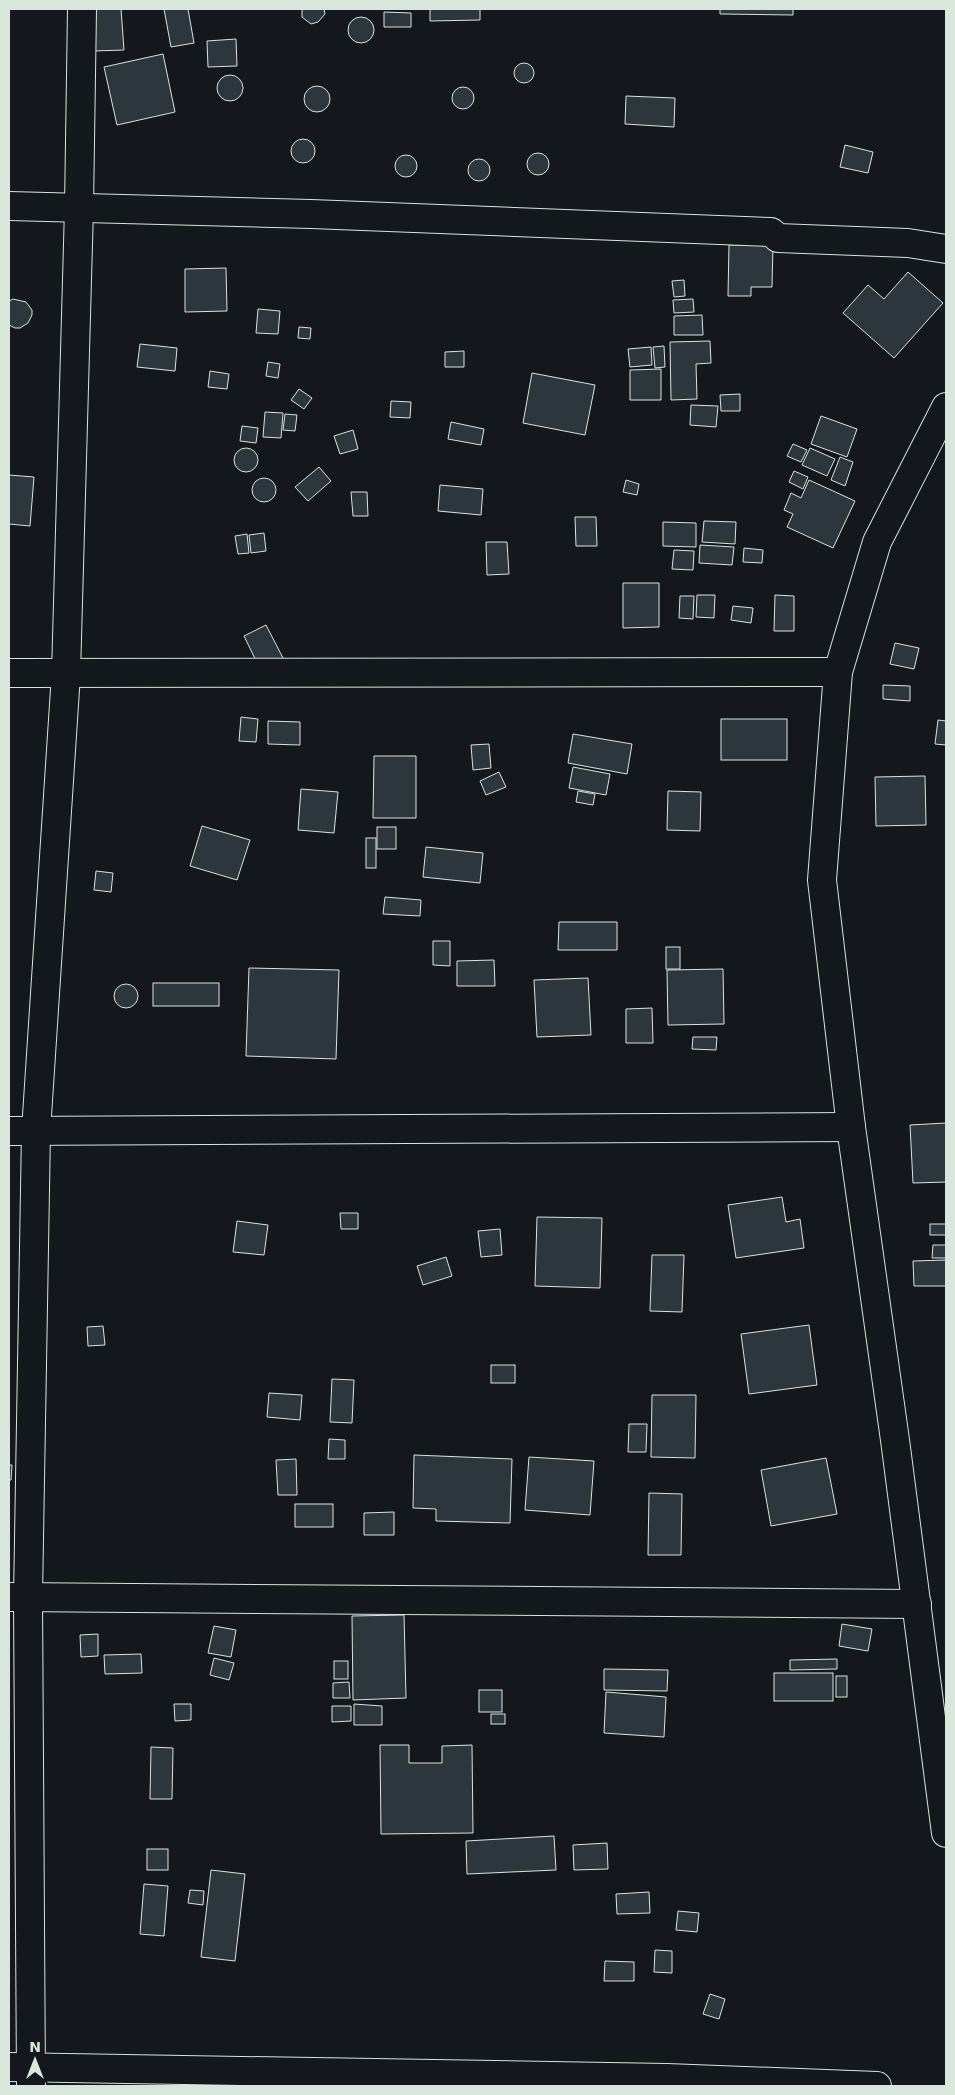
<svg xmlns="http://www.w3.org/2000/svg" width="955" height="2095" font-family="'DejaVu Sans',sans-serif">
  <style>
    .building { fill: #2c363c; stroke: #d8e6dc }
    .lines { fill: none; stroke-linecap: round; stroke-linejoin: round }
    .minor-casing { stroke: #d8e6dc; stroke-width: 30 }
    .secondary-casing { stroke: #d8e6dc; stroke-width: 30 }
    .minor { stroke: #14181c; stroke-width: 28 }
    .secondary { stroke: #14181c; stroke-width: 28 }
  </style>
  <rect width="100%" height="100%" fill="#14181c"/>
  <g class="building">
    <polygon points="91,9 121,9 124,50 94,51"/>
    <polygon points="164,9 188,9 194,43 171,47"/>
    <polygon points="302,9 324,9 325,14 318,22 311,24 302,17"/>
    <polygon points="430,9 480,9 480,20 430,21"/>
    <polygon points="720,9 793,9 793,15 720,14"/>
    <polygon points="384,12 411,13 411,27 384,27"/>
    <circle cx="361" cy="30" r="13"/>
    <polygon points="236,39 237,66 208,67 207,41"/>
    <polygon points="163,54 175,112 117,125 104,67"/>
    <circle cx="524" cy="73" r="10"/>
    <circle cx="230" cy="88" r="13"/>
    <circle cx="317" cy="99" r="13"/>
    <circle cx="463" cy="98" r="11"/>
    <polygon points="626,96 675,98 674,127 625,124"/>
    <circle cx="303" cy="151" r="12"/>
    <polygon points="845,145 873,152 868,173 840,167"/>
    <circle cx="538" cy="164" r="11"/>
    <circle cx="406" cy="166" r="11"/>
    <circle cx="479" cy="170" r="11"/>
    <polygon points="729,245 773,245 772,287 751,287 751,296 728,296"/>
    <polygon points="226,268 227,311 185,312 185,269"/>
    <polygon points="908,272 943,303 894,358 843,313 868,285 884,299"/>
    <polygon points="684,280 685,296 674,297 672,281"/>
    <polygon points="13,299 26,302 32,310 32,315 28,323 20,328 15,328 9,325 9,301"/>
    <polygon points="693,299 694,312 674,313 673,300"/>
    <polygon points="258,309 280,311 278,334 256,333"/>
    <polygon points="702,315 703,335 674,335 674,316"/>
    <polygon points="299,327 311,328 310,339 298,338"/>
    <polygon points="710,341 711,363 696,364 697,399 671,400 670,342"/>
    <polygon points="140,344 177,348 175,371 137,367"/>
    <polygon points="664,346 665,367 655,368 653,347"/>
    <polygon points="651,347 652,365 630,367 628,349"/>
    <polygon points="464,351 464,367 445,367 445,352"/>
    <polygon points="268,362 280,364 278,378 266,376"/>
    <polygon points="661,369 661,400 630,400 630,370"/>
    <polygon points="210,371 229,374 227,389 208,387"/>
    <polygon points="532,373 595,385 585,435 523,423"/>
    <polygon points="299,389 312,398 304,409 291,400"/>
    <polygon points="740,394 740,411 721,411 720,395"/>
    <polygon points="391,401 411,402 410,418 390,417"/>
    <polygon points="691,405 718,406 716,427 690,425"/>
    <polygon points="265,412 283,413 281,438 263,437"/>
    <polygon points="285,414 297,415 295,431 283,430"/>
    <polygon points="821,416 857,429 847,457 811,444"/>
    <polygon points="451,422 484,429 481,445 448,439"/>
    <polygon points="242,426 258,428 256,443 240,441"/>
    <polygon points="353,430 358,449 340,454 334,436"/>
    <polygon points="793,444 807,450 801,462 787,456"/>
    <polygon points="810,448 835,459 827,476 802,465"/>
    <circle cx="246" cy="460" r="12"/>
    <polygon points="840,457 853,462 845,486 831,480"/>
    <polygon points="319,467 331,481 308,501 295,487"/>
    <polygon points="794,471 808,477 803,489 789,482"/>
    <polygon points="9,475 34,477 30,526 9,524"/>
    <circle cx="264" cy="490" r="12"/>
    <polygon points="626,480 639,484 637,495 623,492"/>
    <polygon points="809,480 855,501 833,548 787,527 793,514 784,510 791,493 801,498"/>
    <polygon points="440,485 483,489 481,515 438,511"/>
    <polygon points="351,492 367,492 368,516 353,516"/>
    <polygon points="575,517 596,517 597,546 576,546"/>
    <polygon points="704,521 736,522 735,544 702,542"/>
    <polygon points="663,522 696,523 696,547 663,546"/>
    <polygon points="264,533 266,551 251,553 249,535"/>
    <polygon points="247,534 249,553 238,554 235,536"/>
    <polygon points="486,542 507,542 509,574 487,575"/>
    <polygon points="700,545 734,547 732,565 699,563"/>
    <polygon points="744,548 763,550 762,563 743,562"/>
    <polygon points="674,550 694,551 693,570 672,569"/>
    <polygon points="623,583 659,583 659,627 623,628"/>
    <polygon points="697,595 715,595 714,618 696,617"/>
    <polygon points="775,595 794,596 794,631 774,631"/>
    <polygon points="680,596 694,596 693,619 679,618"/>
    <polygon points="733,606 753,608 751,623 731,620"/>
    <polygon points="266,625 283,658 260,669 244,636"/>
    <polygon points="895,643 919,648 914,669 890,664"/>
    <polygon points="883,685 910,686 910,701 883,699"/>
    <polygon points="241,717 258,719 256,742 239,741"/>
    <rect x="721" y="719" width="66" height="41"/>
    <polygon points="938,720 946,721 946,745 935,744"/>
    <polygon points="268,721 300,722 300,745 268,744"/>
    <polygon points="573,734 632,744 627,774 568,763"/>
    <polygon points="489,744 491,768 473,770 471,745"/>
    <polygon points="374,756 416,756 416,818 373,818"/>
    <polygon points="573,767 610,774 606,795 569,788"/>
    <polygon points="499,772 506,787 486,795 480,781"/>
    <polygon points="925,776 926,825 876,826 875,777"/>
    <polygon points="301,789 338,792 334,833 298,830"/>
    <polygon points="578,791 595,794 593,805 576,802"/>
    <polygon points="668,791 701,792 700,831 667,830"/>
    <polygon points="202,826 250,840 237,880 190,866"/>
    <rect x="377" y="827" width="19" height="22"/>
    <rect x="366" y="838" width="10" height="30"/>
    <polygon points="426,847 483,853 480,883 423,877"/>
    <polygon points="96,871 113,873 111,892 94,890"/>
    <polygon points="385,897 421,900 420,916 383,914"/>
    <polygon points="559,922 617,922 617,950 558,950"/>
    <polygon points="433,941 450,941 450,966 433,965"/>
    <rect x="666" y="947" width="14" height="22"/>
    <polygon points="494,960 495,986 457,986 457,961"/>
    <polygon points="249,968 339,970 336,1059 246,1056"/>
    <polygon points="723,969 724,1024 668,1025 667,970"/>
    <polygon points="588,978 591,1035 537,1037 534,980"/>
    <rect x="153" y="983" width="66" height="23"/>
    <circle cx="126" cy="996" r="12"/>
    <polygon points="652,1008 653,1043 626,1043 626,1009"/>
    <polygon points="693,1037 717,1037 716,1050 692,1049"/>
    <polygon points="946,1123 946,1182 913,1183 910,1125"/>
    <polygon points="782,1197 786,1222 800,1219 804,1248 736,1258 728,1205"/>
    <polygon points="340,1213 358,1213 358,1229 341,1229"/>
    <polygon points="537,1217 602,1218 600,1288 535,1286"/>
    <polygon points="237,1221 268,1225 264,1255 233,1252"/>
    <rect x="930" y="1224" width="16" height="11"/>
    <polygon points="500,1229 502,1255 481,1257 478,1231"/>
    <polygon points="933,1245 946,1245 946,1258 932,1258"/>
    <polygon points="652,1255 684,1255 682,1312 650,1311"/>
    <polygon points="446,1257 452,1276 423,1285 417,1266"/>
    <polygon points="946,1260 946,1286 914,1286 913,1261"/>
    <polygon points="809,1325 817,1385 749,1394 741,1334"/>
    <polygon points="103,1326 105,1345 88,1346 87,1327"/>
    <rect x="491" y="1365" width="24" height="18"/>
    <polygon points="332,1379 354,1380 352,1423 330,1422"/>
    <polygon points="269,1393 302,1395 300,1420 267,1417"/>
    <polygon points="652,1395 696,1395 695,1458 651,1457"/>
    <polygon points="629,1424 647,1424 646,1452 628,1452"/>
    <polygon points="329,1439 345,1440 345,1459 328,1459"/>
    <polygon points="414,1455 512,1459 510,1523 436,1521 436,1509 413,1508"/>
    <polygon points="529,1457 594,1461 590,1515 525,1510"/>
    <polygon points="826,1458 837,1514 771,1526 761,1470"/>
    <polygon points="296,1459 297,1495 278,1495 276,1460"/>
    <polygon points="9,1465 12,1465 11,1480 9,1480"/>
    <polygon points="649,1493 682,1494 681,1555 648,1555"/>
    <rect x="295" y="1504" width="38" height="23"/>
    <polygon points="394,1512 394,1535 364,1535 364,1513"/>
    <polygon points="404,1615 406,1698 353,1700 352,1616"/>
    <polygon points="842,1624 872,1629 868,1651 839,1646"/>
    <polygon points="214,1626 236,1630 231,1657 208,1653"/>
    <polygon points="98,1634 98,1656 81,1657 80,1635"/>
    <polygon points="141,1654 142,1673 105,1674 104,1655"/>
    <polygon points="214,1658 234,1663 229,1680 210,1675"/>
    <polygon points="837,1659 837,1669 790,1670 790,1660"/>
    <rect x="334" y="1661" width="14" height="18"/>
    <polygon points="604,1669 668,1670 667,1691 604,1690"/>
    <rect x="774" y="1673" width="59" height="28"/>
    <rect x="836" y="1676" width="11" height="21"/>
    <polygon points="349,1682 350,1698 333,1698 333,1683"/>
    <rect x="479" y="1690" width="23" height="22"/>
    <polygon points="606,1692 666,1697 664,1737 604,1733"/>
    <polygon points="174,1704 191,1704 191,1720 175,1721"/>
    <polygon points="354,1704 382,1706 382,1725 354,1725"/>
    <polygon points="332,1706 351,1706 351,1721 332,1722"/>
    <rect x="491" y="1714" width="14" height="10"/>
    <polygon points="380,1745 409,1745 409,1763 442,1763 442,1746 472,1745 473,1833 381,1834"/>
    <polygon points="151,1747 173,1748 172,1799 150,1799"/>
    <polygon points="554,1836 556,1870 467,1874 466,1841"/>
    <polygon points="607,1843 608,1869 574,1870 573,1845"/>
    <rect x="147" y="1849" width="21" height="21"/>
    <polygon points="211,1870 245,1874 235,1961 201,1957"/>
    <polygon points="144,1884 168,1886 164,1936 140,1934"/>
    <polygon points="190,1890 204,1891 203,1905 188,1903"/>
    <polygon points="649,1892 650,1913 617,1914 616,1894"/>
    <polygon points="678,1911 699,1913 697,1932 676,1930"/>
    <polygon points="655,1950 672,1951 672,1973 654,1972"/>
    <polygon points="605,1961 634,1962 634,1981 604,1981"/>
    <polygon points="710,1994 725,1999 719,2019 703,2014"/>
  </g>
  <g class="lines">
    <g class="minor-casing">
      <g id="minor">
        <polyline points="9,206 311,214 771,232 778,238 908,243 946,249"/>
        <polyline points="9,673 838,672"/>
        <polyline points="9,1131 851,1127"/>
        <polyline points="11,1597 917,1604"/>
        <polyline points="9,2067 667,2078 877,2086"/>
        <polyline points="31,2086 28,1597 36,1131 66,674 79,208 82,9"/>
      </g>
    </g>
    <g class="secondary-casing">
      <polyline id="secondary" points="946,407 877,542 838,672 822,880 851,1127 895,1440 946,1833"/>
    </g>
    <use href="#minor" class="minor"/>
    <use href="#secondary" class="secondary"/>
  </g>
  <rect width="955" height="2095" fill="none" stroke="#d8e6dc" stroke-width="20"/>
  <g transform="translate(35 2060)" stroke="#14181c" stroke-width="4" paint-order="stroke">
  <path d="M0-4L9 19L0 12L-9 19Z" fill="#d8e6dc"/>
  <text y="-8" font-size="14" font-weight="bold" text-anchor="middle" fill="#d8e6dc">N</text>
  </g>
</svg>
